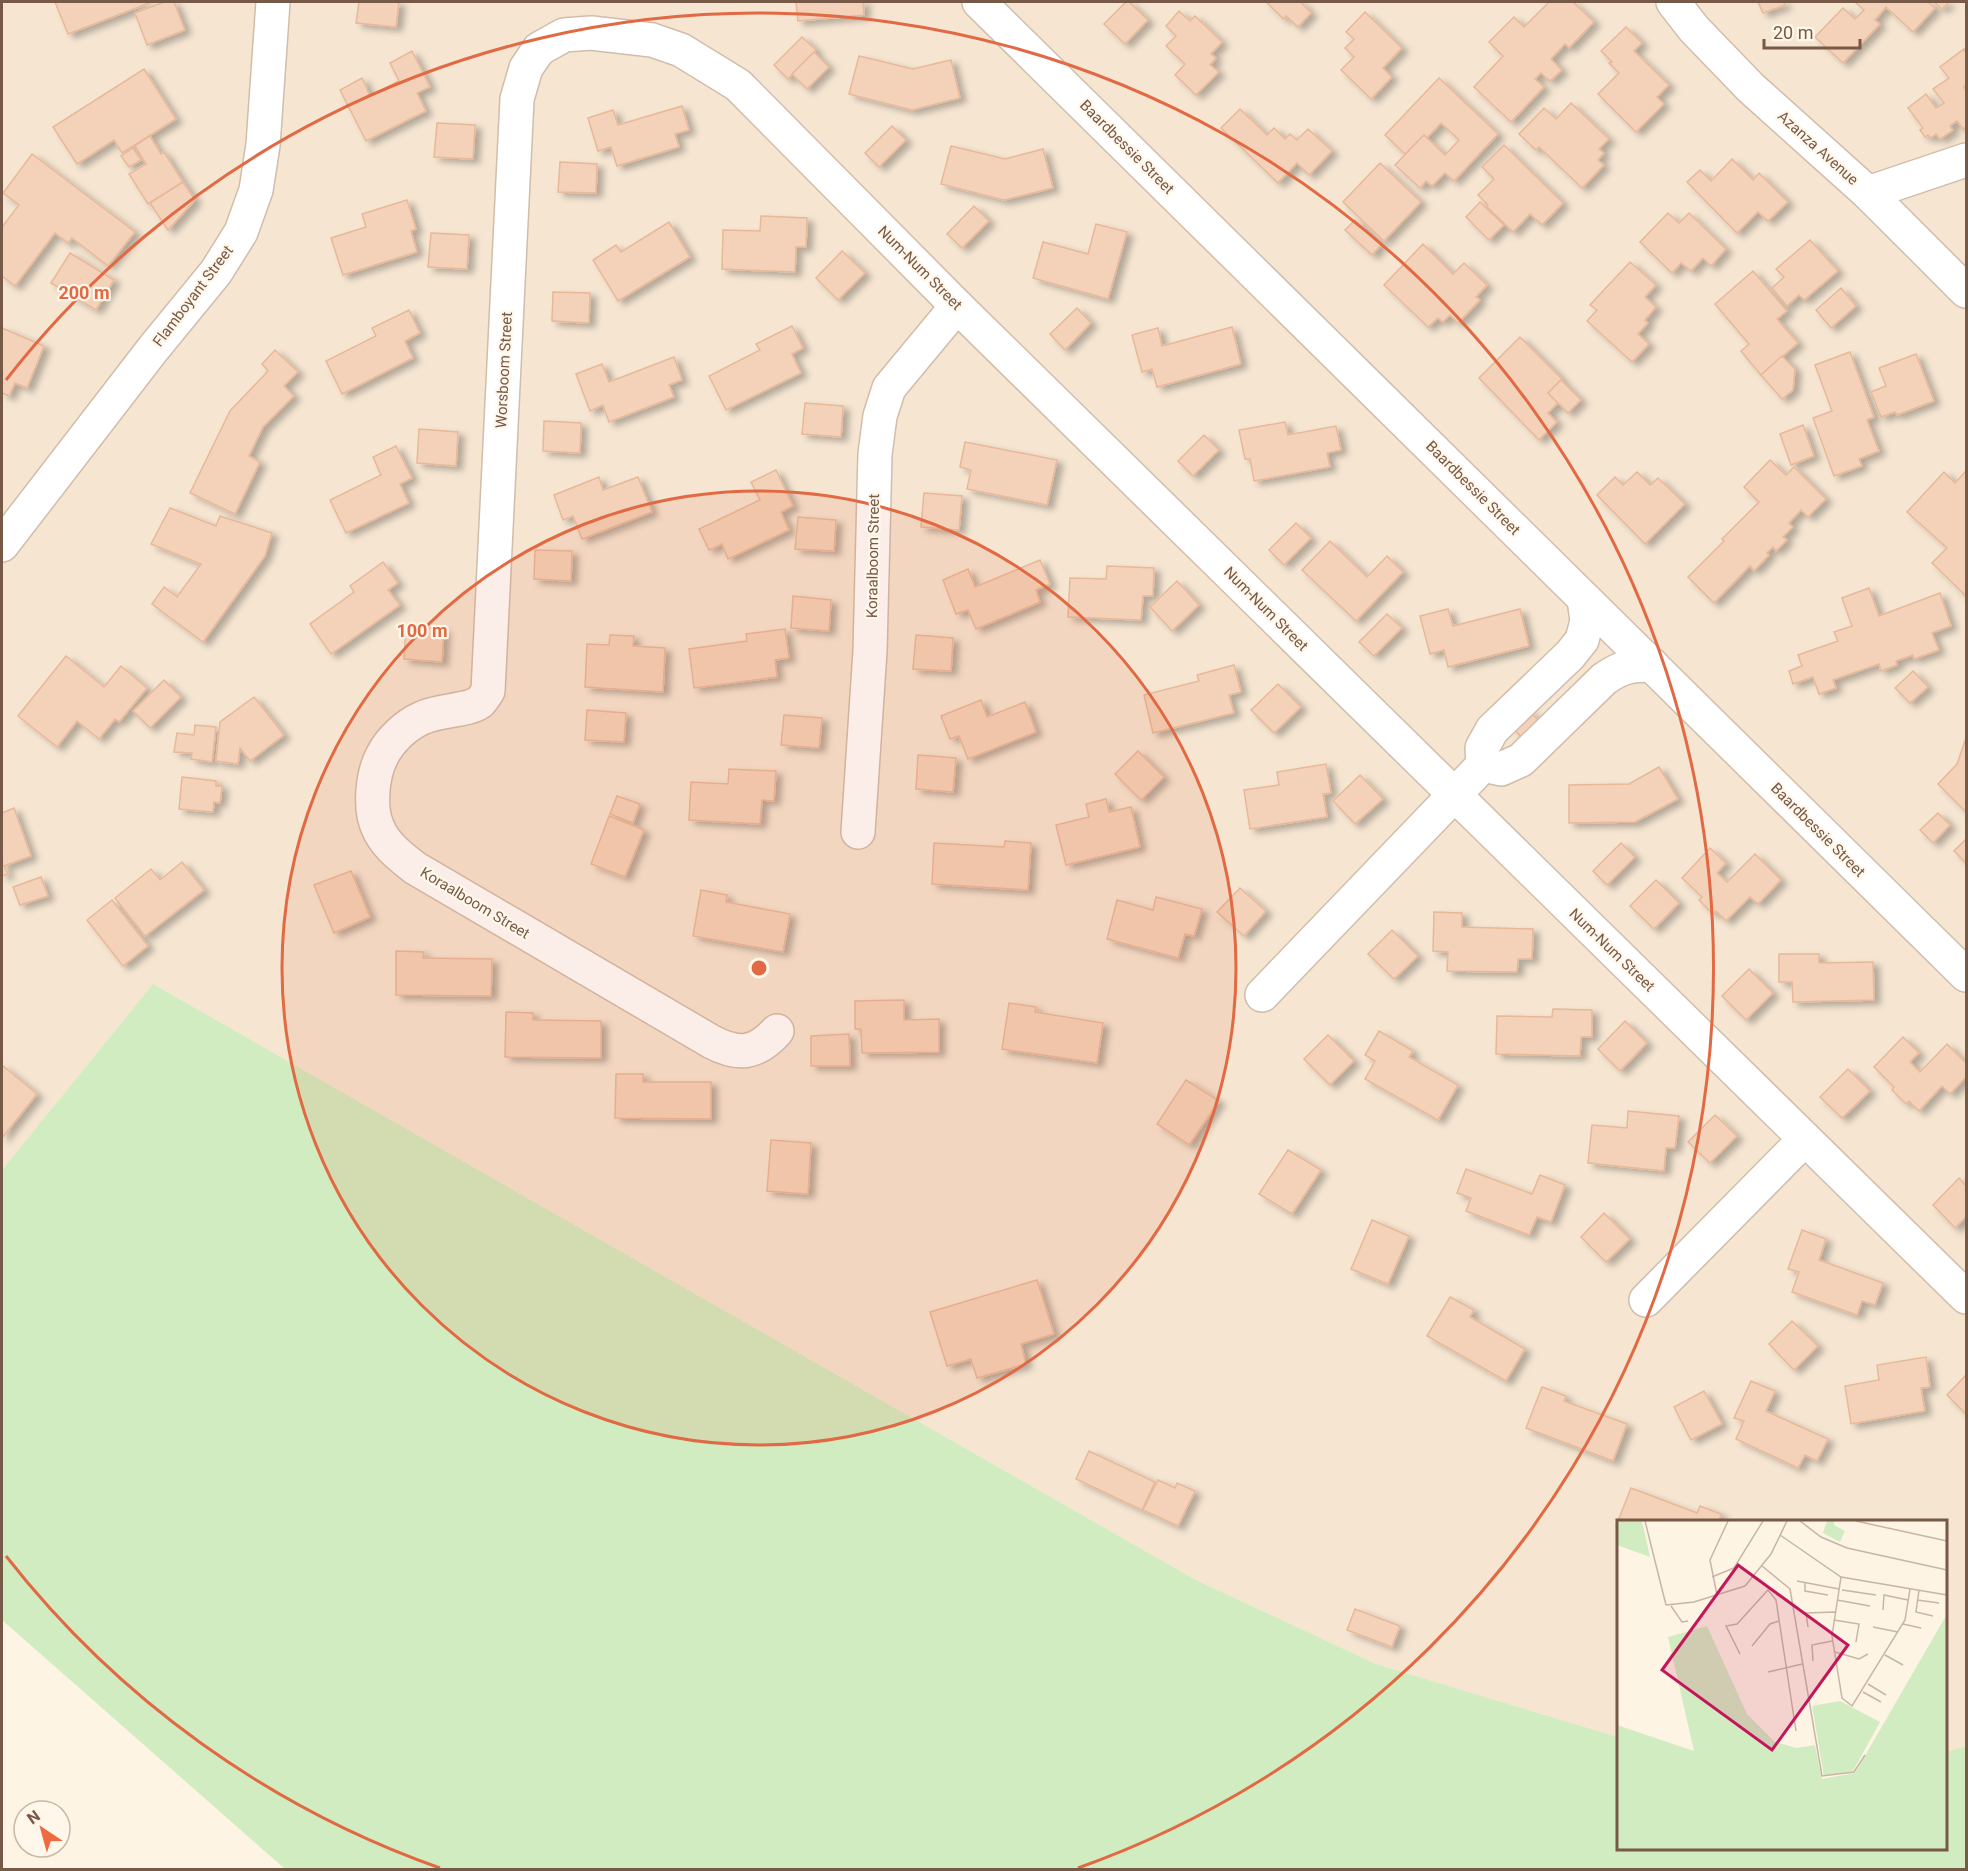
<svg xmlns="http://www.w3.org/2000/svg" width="1968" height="1871" font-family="Roboto,sans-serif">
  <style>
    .residential { fill: #f5e5d1 }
    .green { fill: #d2ecc1 }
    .building { fill: #f4d2b9; stroke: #e8b899; stroke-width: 1.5; filter: url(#shadow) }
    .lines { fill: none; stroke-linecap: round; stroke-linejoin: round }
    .minor-casing { stroke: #d1bdac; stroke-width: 36 }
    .minor { stroke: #fff; stroke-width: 33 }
    .ring { fill: none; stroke: #e16943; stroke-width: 3 }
    .labels { text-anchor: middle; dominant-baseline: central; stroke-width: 4.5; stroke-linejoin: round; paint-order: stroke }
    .street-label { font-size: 15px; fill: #775948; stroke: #fff7ea }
    .inset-road { fill: none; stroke: #c7b6a5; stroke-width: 1.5 }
    .view { fill: #c2185b; fill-opacity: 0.15; stroke: #c2185b; stroke-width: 3 }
    .inset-edge { fill: none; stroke: #775948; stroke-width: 3 }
    .centre { fill: #e16943; stroke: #fff7ea; stroke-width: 3 }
    .ring-label { font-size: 18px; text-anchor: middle; font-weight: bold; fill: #e16943; stroke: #fff7ea; stroke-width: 4.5; stroke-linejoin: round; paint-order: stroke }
  </style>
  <defs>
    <filter id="shadow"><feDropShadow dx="6" dy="4" stdDeviation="3" flood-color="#0004"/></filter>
  </defs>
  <rect width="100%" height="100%" fill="#fdf4e3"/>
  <polygon class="residential" points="2,2 1966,2 1966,1746 1946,1752 1946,1522 1618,1522 1618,1737 1376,1664 1194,1579 153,984 2,1170"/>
  <polygon class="green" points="153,984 1194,1579 1376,1664 1618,1737 1618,1848 1946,1848 1946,1752 1966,1746 1966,1869 285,1869 2,1620 2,1170"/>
  <g class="building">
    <polygon points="55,2 152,2 68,34"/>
    <polygon points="164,2 174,2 185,30 147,45 135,13"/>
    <polygon points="359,2 399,2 396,27 356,23"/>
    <polygon points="796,2 868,2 863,2 864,15 798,21"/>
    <polygon points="1126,2 1129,2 1148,20 1125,44 1104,24"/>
    <polygon points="1266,2 1301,2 1311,13 1298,27 1286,16 1284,19"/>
    <polygon points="1549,2 1573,2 1594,22 1569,48 1565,44 1551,59 1562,70 1550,81 1541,73 1535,79 1544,87 1511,122 1474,87 1503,56 1489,42 1514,17 1524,27"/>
    <polygon points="1758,2 1784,2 1785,5 1763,13"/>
    <polygon points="1855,2 1928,2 1935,8 1913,32 1886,7 1875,20 1880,24 1843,63 1815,37 1843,8 1855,19 1864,10"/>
    <polygon points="1934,2 1949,2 1942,9"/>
    <polygon points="1179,11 1190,21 1195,16 1222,42 1211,54 1216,58 1210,65 1219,72 1196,95 1175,75 1185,64 1166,46 1176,36 1166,26"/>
    <polygon points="1365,12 1402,48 1383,68 1392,77 1371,99 1341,70 1354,57 1345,48 1354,39 1346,32"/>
    <polygon points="1626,27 1642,43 1634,51 1669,85 1657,97 1664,104 1636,132 1598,94 1619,73 1609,63 1612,62 1601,51"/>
    <polygon points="802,37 816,50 788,79 774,65"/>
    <polygon points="1964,49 1966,53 1966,85 1964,87 1966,91 1966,127 1963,129 1957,121 1950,126 1953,130 1940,139 1936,134 1931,138 1928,135 1925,137 1920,130 1923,128 1908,108 1926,94 1936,108 1944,103 1933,89 1949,78 1940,67"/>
    <polygon points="412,51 430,87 417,93 426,111 366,141 340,90 362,78 370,96 399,81 390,63"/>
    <polygon points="814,52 829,67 807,89 792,74"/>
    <polygon points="859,56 913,69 951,60 960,98 912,110 849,94"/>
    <polygon points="144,69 176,119 122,153 114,140 77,164 53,127"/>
    <polygon points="1439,78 1498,134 1454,181 1445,173 1432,186 1426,181 1420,188 1395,165 1424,135 1445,155 1459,140 1441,123 1427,138 1424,135 1405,154 1385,135"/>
    <polygon points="1571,103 1609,139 1599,149 1604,153 1598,160 1604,165 1582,188 1539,147 1536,150 1519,134 1544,108 1556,119"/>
    <polygon points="682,106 689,130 675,134 679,147 617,166 611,147 598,151 588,118 613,110 618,125"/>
    <polygon points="1240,109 1267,135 1274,128 1285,139 1290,134 1297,140 1308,129 1332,151 1309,175 1297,163 1278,183 1221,128"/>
    <polygon points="437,123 475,125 473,159 434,157"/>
    <polygon points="892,126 906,140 879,167 865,153"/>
    <polygon points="150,136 161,154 164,152 183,182 148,204 129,174 146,164 135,146"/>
    <polygon points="1504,145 1563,203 1542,225 1530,214 1513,232 1487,207 1488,205 1478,195 1494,179 1482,167"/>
    <polygon points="951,146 1005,159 1043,149 1053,188 1004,200 941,184"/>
    <polygon points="133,148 141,160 129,167 121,156"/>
    <polygon points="32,154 135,232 108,266 72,238 68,243 55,233 15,286 2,276 2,227 19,205 3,193"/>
    <polygon points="1732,159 1753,180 1759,173 1788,202 1768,221 1758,212 1737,233 1687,182 1700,170 1711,181"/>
    <polygon points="560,162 597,164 596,193 558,192"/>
    <polygon points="1380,163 1421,202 1384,241 1343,202"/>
    <polygon points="183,182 195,200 168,230 150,203"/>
    <polygon points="407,200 416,229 411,231 417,252 343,275 331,238 366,227 362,214"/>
    <polygon points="1480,202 1504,225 1489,240 1466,217"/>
    <polygon points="974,206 989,221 962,248 947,234"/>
    <polygon points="1668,213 1679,223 1689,213 1726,249 1711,266 1703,258 1691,271 1681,263 1672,273 1640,242"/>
    <polygon points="761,216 807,218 806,247 796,247 795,272 722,269 723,230 760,231"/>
    <polygon points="1355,220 1381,245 1372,255 1345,230"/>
    <polygon points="669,222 690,257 618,301 593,260 616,245 621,252"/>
    <polygon points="1096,224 1127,232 1108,299 1033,278 1043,242 1088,254"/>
    <polygon points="431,233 469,235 467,269 428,267"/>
    <polygon points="1810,240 1838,271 1804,300 1799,295 1787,306 1772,288 1784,277 1776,269"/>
    <polygon points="1423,244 1453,274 1464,263 1487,285 1476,297 1480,300 1458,323 1450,315 1443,322 1438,318 1428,327 1384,285"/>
    <polygon points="842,251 865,273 838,300 816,278"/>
    <polygon points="70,253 114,280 96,310 51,283"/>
    <polygon points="1630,262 1656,285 1645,297 1656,307 1645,320 1648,323 1638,334 1649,344 1632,362 1587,321 1597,310 1590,305"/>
    <polygon points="1753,271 1787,311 1777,319 1798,343 1761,375 1741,351 1749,344 1715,304"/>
    <polygon points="1841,288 1856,306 1831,328 1816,310"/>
    <polygon points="553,292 590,293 589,323 552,321"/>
    <polygon points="1077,308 1091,323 1065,350 1050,334"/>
    <polygon points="409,310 420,333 405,341 413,358 342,394 326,361 376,336 372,328"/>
    <polygon points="792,326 803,348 792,354 801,373 726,410 709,376 760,350 756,344"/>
    <polygon points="1232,327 1241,364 1157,387 1152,369 1142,372 1132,335 1158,328 1162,346"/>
    <polygon points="2,328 44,346 27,388 15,383 9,396 2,393"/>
    <polygon points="1520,337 1562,379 1548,393 1558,403 1548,413 1557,422 1539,440 1479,378"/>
    <polygon points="275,350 298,372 284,386 294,396 263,427 249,456 260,462 235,514 190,493 230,411 268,371 262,364"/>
    <polygon points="1850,352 1874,417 1867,420 1879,451 1859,459 1862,466 1834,476 1813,418 1832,411 1815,365"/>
    <polygon points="1916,354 1934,401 1897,415 1895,412 1881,417 1871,392 1886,386 1879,368"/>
    <polygon points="1782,356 1795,369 1793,390 1782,399 1761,375"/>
    <polygon points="674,357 682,380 669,385 674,397 609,422 603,405 590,411 576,374 602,364 609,382"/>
    <polygon points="1561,380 1581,400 1568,413 1548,393"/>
    <polygon points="805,403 843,406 841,437 802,434"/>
    <polygon points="544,421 581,423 580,453 543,451"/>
    <polygon points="1285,422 1288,435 1336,426 1341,450 1327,453 1330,467 1254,481 1250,459 1245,459 1239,430"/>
    <polygon points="1803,425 1814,456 1791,465 1780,434"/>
    <polygon points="419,429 458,432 456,466 417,463"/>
    <polygon points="1204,435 1219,450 1193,476 1178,461"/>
    <polygon points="965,442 1057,460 1047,505 967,489 971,470 960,467"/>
    <polygon points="396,446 412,478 400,484 409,503 346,533 330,500 381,475 373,457"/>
    <polygon points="1770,460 1786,475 1794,467 1826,499 1808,517 1801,510 1789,523 1793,527 1783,537 1787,540 1776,551 1773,547 1767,553 1769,555 1754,571 1750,566 1714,603 1688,577 1724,541 1722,539 1759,502 1744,487"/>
    <polygon points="776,470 793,506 781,512 789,530 728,559 722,544 709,550 699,529 760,500 751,482"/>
    <polygon points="1966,471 1966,596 1932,563 1947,548 1907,512 1944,472 1955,483"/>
    <polygon points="1637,472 1650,485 1658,478 1685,504 1645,544 1597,495 1615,477 1623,485"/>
    <polygon points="599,477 603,490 638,477 652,512 582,539 573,516 563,520 554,495"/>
    <polygon points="924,493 962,496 959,530 921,527"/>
    <polygon points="170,508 216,526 220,516 272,533 265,556 203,642 152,604 164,587 177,597 201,564 151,544"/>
    <polygon points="798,517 836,520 834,551 795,549"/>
    <polygon points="1296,523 1311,538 1284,565 1269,550"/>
    <polygon points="1330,541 1367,577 1387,556 1403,572 1356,621 1302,570"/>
    <polygon points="535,550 572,551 571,581 534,579"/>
    <polygon points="1040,560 1050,584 1036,590 1040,602 976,629 968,610 956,614 943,580 968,569 975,587"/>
    <polygon points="383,562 398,583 388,590 400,605 331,654 310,624 354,592 350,586"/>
    <polygon points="1107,566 1154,568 1153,596 1143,596 1141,620 1068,617 1070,578 1106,579"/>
    <polygon points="1177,581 1199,605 1172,631 1150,607"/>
    <polygon points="1869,588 1879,616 1940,593 1951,626 1932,633 1939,650 1914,659 1913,655 1896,661 1897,665 1881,671 1879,664 1833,680 1836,688 1819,694 1813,677 1793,684 1789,671 1802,666 1798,655 1838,641 1834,632 1852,626 1842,598"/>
    <polygon points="793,596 831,600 829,631 791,628"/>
    <polygon points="1448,609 1453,626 1520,609 1529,646 1448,667 1444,650 1430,654 1420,616"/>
    <polygon points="1387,614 1402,628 1374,656 1359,642"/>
    <polygon points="406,626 444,629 442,662 404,659"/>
    <polygon points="785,629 789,658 775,660 777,677 694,688 689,649 747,641 746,634"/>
    <polygon points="610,635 634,636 633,646 665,648 663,692 585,687 587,644 609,645"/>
    <polygon points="916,635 953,638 951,671 913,669"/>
    <polygon points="66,656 104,687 121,666 147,688 119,722 115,719 99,739 77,721 57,747 18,716"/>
    <polygon points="1234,665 1241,692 1229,695 1234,713 1153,733 1144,695 1199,681 1197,675"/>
    <polygon points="1913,671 1928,687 1910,703 1895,688"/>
    <polygon points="164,680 181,697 150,728 133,711"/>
    <polygon points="1278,684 1301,707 1274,733 1251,710"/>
    <polygon points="254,697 284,735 250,761 240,748 238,764 216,761 220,722"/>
    <polygon points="981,700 987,717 1025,702 1036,732 968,759 959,736 950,739 941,716"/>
    <polygon points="587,710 626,713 624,742 585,740"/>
    <polygon points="1529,710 1541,723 1524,740 1512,727"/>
    <polygon points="784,715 822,718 819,748 781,745"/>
    <polygon points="195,725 216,727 212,762 191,759 192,753 174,752 177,733 194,735"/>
    <polygon points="1966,738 1966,812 1938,784 1957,764"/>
    <polygon points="1138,751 1164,777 1141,800 1115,774"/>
    <polygon points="918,755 956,758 953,792 916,789"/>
    <polygon points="1326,764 1331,793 1323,794 1327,817 1250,829 1244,790 1279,785 1277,772"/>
    <polygon points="1659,767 1678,799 1635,822 1569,823 1569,785 1629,784"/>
    <polygon points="729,769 776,771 774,801 762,800 760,824 689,820 691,782 728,784"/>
    <polygon points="1360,775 1383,799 1355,824 1333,801"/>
    <polygon points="182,777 216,781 216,786 222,786 220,803 214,802 213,812 179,809"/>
    <polygon points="617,796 640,804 633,823 610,814"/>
    <polygon points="1106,799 1109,812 1131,807 1140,847 1066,865 1056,825 1089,817 1086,804"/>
    <polygon points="14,808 31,856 4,866 8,874 2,876 2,813"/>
    <polygon points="1938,813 1950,825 1933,843 1920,830"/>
    <polygon points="609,816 644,830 625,877 591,864"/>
    <polygon points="1966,839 1966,863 1954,851"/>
    <polygon points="1005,841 1031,843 1028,890 932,884 934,843 1004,847"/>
    <polygon points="1621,843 1635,857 1607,885 1593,871"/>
    <polygon points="1710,848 1726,863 1717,873 1727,882 1755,854 1781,880 1758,904 1750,897 1726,921 1716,911 1713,914 1699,900 1702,897 1682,878"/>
    <polygon points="182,862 204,890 145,936 115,898 151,869 160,880"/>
    <polygon points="351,871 370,917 334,933 314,885"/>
    <polygon points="41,877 48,896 20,905 13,887"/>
    <polygon points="1656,880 1679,903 1654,929 1630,906"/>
    <polygon points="1240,888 1266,911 1244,936 1217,912"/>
    <polygon points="701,890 727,895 726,902 790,914 783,952 693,936"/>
    <polygon points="1156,897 1202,909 1194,936 1185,934 1178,958 1107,939 1117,900 1153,910"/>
    <polygon points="112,900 148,946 123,966 87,920"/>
    <polygon points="1434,912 1462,913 1462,927 1533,929 1532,959 1518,959 1517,972 1447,971 1448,952 1433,951"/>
    <polygon points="1392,930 1418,956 1394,979 1368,954"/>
    <polygon points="396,951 424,952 423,958 492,959 491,996 396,995"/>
    <polygon points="1779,954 1819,954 1819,963 1873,962 1874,1000 1793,1002 1792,982 1779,982"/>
    <polygon points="1749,969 1773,993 1746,1020 1722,996"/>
    <polygon points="904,1000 904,1020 939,1019 939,1052 862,1053 861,1029 855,1029 855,1001"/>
    <polygon points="1009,1003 1036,1007 1035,1012 1103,1023 1097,1063 1002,1049"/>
    <polygon points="1553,1009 1592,1010 1592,1037 1581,1037 1580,1056 1496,1054 1497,1016 1552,1017"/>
    <polygon points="506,1012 533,1013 533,1020 601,1021 601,1058 505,1057"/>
    <polygon points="1625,1021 1647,1043 1620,1071 1598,1049"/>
    <polygon points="1379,1031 1413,1051 1409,1057 1458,1085 1438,1120 1365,1079 1375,1061 1365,1055"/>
    <polygon points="849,1034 850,1066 811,1066 811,1036"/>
    <polygon points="1328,1035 1354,1061 1330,1085 1304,1059"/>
    <polygon points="1903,1037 1919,1053 1910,1062 1920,1072 1947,1044 1966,1063 1966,1077 1950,1094 1942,1086 1919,1111 1909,1101 1906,1104 1892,1090 1894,1087 1874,1067"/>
    <polygon points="2,1065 37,1094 2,1138"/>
    <polygon points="1848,1069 1870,1091 1842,1118 1820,1097"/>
    <polygon points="616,1074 643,1074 643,1082 711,1082 711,1119 615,1118"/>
    <polygon points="1186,1080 1219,1101 1189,1145 1157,1124"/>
    <polygon points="1628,1111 1679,1116 1675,1148 1666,1148 1664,1171 1588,1163 1592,1125 1627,1128"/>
    <polygon points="1715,1115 1737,1136 1710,1163 1688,1142"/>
    <polygon points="771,1140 811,1143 808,1194 767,1191"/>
    <polygon points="1288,1150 1321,1170 1292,1214 1259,1194"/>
    <polygon points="1466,1169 1532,1194 1540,1175 1565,1185 1551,1222 1537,1217 1529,1235 1466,1211 1471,1198 1457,1193"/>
    <polygon points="1959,1178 1966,1186 1966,1217 1955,1228 1933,1205"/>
    <polygon points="1604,1213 1630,1239 1606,1262 1581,1237"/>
    <polygon points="1372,1220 1409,1236 1388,1284 1351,1269"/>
    <polygon points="1802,1230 1826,1239 1819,1260 1883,1283 1875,1305 1862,1301 1857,1315 1792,1292 1799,1272 1788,1269"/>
    <polygon points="1037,1280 1054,1334 1021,1344 1026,1364 977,1378 971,1359 947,1366 930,1312"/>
    <polygon points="1450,1297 1474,1310 1470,1317 1525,1349 1506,1381 1427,1336"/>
    <polygon points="1792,1321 1818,1346 1794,1370 1769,1344"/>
    <polygon points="1926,1357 1930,1387 1921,1388 1925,1411 1851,1424 1845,1386 1879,1380 1877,1365"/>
    <polygon points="1966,1375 1966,1414 1947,1395"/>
    <polygon points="1751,1381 1775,1391 1766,1411 1828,1439 1817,1461 1805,1455 1798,1468 1736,1439 1744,1421 1734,1418"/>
    <polygon points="1542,1387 1566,1396 1564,1401 1627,1424 1613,1461 1526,1428"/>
    <polygon points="1704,1391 1722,1424 1691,1440 1674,1407"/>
    <polygon points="1089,1451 1155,1482 1142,1510 1076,1479"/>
    <polygon points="1158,1480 1175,1488 1177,1483 1195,1491 1178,1526 1143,1510"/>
    <polygon points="1631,1488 1697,1513 1700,1506 1721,1514 1719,1522 1618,1522 1618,1527 1616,1526"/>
    <polygon points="1355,1609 1400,1626 1392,1647 1347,1630"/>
  </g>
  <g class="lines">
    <g class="minor-casing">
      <g id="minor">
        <polyline points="979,2 1966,975"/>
        <polyline points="1673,2 1694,29 1751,88 1868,193 1966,291"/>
        <polyline points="1868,193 1966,160"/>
        <polyline points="2,545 153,349 216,272 241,232 256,190 263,145 273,2"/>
        <path d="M 1483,765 L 1501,769 L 1521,760 L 1604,679 C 1621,667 1631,665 1652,665"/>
        <polyline points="858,832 870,651 875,454 880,416 889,388 957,306"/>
        <polyline points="1262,995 1483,765 1482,748 1492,730 1570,655 1582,640 1587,621 1584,599"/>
        <path d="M 777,1031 C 756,1054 739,1056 712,1042 L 415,868 C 401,857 385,845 378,828 C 369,809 372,775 382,756 C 390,740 406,725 422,718 C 438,710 468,711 480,702 C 483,699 486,694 488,691 L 517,99 L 526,68 L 539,49 L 564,35 L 591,33 L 652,40 L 681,50 L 738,85 L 957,306 L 1966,1297"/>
        <polyline points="1646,1300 1805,1139"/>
      </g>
    </g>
    <use href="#minor" class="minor"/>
  </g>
  <circle cx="759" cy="968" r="477" fill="#e16943" fill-opacity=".12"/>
  <g class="ring">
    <circle cx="759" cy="968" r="477"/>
    <path d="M440 1868A955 955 0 0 1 6 1556M6 380A955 955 0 1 1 1078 1868"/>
  </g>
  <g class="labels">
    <g class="street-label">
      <text transform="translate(1127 147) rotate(45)">Baardbessie Street</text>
      <text transform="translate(1818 148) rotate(42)">Azanza Avenue</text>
      <text transform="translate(920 268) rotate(45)">Num-Num Street</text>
      <text transform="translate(193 296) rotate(-53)">Flamboyant Street</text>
      <text transform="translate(504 370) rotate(-87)">Worsboom Street</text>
      <text transform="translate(1473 488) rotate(45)">Baardbessie Street</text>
      <text transform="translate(873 556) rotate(-89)">Koraalboom Street</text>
      <text transform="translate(1266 609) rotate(45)">Num-Num Street</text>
      <text transform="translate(1818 830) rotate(45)">Baardbessie Street</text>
      <text transform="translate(475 903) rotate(31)">Koraalboom Street</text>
      <text transform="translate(1612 950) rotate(44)">Num-Num Street</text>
    </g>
  </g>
  <g transform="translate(1617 1520)">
    <rect width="330" height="330" fill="#fdf4e3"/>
    <path d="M 0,1 L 25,1 L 33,37 L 0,25 ZM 210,1 L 217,1 L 217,5 L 228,11 L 223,22 L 206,13 ZM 330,94 L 330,329 L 0,329 L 0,205 L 77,231 L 51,117 L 90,106 L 130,194 L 158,222 L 180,228 L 198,225 L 205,259 L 238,253 ZM 223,181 L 263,202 L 236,251 L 207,256 L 195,186 Z" fill="#d2ecc1"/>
    <path class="inset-road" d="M 28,1 L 49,85M 183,1 L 204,17 L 230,28 L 330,50M 239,1 L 330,21M 163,15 L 224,57 L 330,75M 145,46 L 173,69 L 205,256 L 237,252 L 248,235M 95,57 L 117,48 L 146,1M 224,57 L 215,116 L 225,178 L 235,186 L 288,100 L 293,69M 180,61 L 222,69M 188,63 L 188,71 L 211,75M 225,70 L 259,75M 302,70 L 299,92 L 316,96M 100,75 L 93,40 L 111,1M 220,80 L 253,86M 300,80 L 322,83M 49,85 L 77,82 L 128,66 L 154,34 L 170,1M 54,86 L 65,102 L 71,101M 266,90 L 267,75 L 291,80M 217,100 L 242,104 L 239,122M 286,104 L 304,108M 191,107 L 189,93 L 218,92M 256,107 L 281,112M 135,126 L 153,104 L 162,101M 218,132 L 242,139 L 251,134M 123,134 L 109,106 L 120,104 L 151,70 L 159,80 L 179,211M 268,135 L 286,145M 196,141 L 195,125 L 215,121M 151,152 L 185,144M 251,164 L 269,175M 246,172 L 264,182"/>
    <path class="view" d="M 121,45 L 231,125 L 155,230 L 45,150 Z"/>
    <rect width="330" height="330" class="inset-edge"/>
  </g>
  <circle cx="759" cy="968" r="9" class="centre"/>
  <g class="ring-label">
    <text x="84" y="299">200 m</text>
    <text x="422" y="637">100 m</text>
  </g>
  <rect width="1968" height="1871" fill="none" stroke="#775948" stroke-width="6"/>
  <g transform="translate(42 1829) rotate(324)"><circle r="28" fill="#fff7ea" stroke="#c9b8a9" stroke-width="1.5"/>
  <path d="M0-4.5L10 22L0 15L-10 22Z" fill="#ed6b42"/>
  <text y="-9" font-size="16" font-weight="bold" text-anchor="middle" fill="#775948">N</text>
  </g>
  <path d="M1764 39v9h96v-9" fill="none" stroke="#775948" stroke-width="3"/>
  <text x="1773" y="39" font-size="18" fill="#775948" stroke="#fff7ea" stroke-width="4.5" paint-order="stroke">20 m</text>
</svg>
